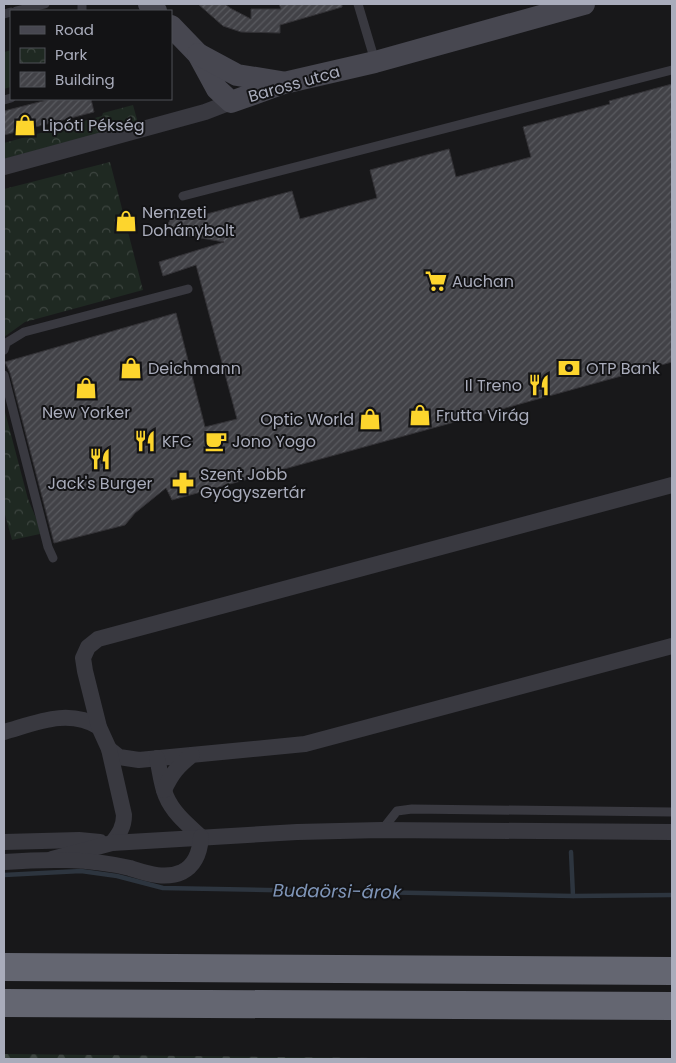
<svg xmlns="http://www.w3.org/2000/svg" width="676" height="1063" font-family="Poppins,sans-serif">
  <style>
    .grass { fill: #1f2922 }
    .forest { fill: url(#forest-firs) }
    .park { fill: url(#park-crowns) }
    .lines { fill: none; stroke-linecap: round; stroke-linejoin: round }
    .stream { stroke: #2d353f; stroke-width: 4.5 }
    .building { fill: url(#building-hatch); stroke: #333236 }
    .lane { stroke: #393940; stroke-width: 9 }
    .street { stroke: #393940; stroke-width: 16 }
    .secondary { stroke: #474750; stroke-width: 22 }
    .highway { stroke: #646671; stroke-width: 28 }
    .labels { text-anchor: middle; dominant-baseline: central; stroke-width: 4; stroke-linejoin: round; paint-order: stroke }
    .street-label { font-size: 16px; fill: #a9acbb; stroke: #131315 }
    .poi-label { font-size: 16px; fill: #a9acbb; stroke: #131315; text-anchor: start }
    .water-label { font-size: 18px; font-style: italic; fill: #7f95b8; stroke: #131315 }
  </style>
  <defs>
    <pattern id="forest-firs" width="22" height="20" patternUnits="userSpaceOnUse" patternTransform="scale(1.25)"><rect width="22" height="20" fill="#1f2922"/><path d="M5 1l3.5 6h-7zM16 11l3.5 6h-7z" fill="#3d4540"/></pattern>
    <pattern id="park-crowns" width="20" height="18" patternUnits="userSpaceOnUse" patternTransform="scale(1.25)"><rect width="20" height="18" fill="#1f2922"/><path d="M2 6a3 3 0 1 1 6 0M12 15a3 3 0 1 1 6 0" fill="none" stroke="#3d4540"/></pattern>
    <pattern id="building-hatch" width="6" height="6" patternUnits="userSpaceOnUse" patternTransform="scale(1.25)"><rect width="6" height="6" fill="#424247"/><path d="M-1 1l2-2M0 6l6-6M5 7l2-2" fill="none" stroke="#5a5b60"/></pattern>
  </defs>
  <rect width="100%" height="100%" fill="#18181a"/>
  <polygon class="grass" points="11,50 11,87 4,89 4,52"/>
  <polygon class="forest" points="4,1054 478,1059 4,1059"/>
  <g class="park">
    <polygon points="133,105 138,123 4,159 4,143 102,116 103,113"/>
    <polygon points="110,162 143,290 25,322 4,337 4,189"/>
    <polygon points="4,408 28,499 39,525 40,534 12,540 4,511"/>
  </g>
  <g class="lines">
    <g class="stream">
      <polyline points="571,852 573,896"/>
      <polyline points="4,875 81,871 117,876 163,888 573,896 672,895"/>
    </g>
  </g>
  <g class="building">
    <polygon points="198,4 225,4 230,8 251,19 251,9 281,9 279,4 342,4 342,7 280,25 280,33 241,32 223,26"/>
    <polygon points="672,84 672,362 172,500 166,488 135,513 125,525 54,543 10,373 5,362 176,313 205,427 237,419 196,265 163,276 159,262 224,242 172,233 168,224 173,214 180,212 192,218 292,191 300,219 377,198 370,170 449,149 456,177 531,157 523,127 610,104 609,101"/>
    <polygon points="51,99 91,99 94,112 4,135 4,111"/>
  </g>
  <g class="lines">
    <g class="lane">
      <polyline points="82,4 82,11"/>
      <polyline points="358,4 375,61"/>
      <polyline points="16,11 45,4"/>
      <polyline points="4,14 11,12"/>
      <polyline points="4,100 11,98"/>
      <polyline points="183,196 672,70"/>
      <polyline points="4,350 6,343 24,332 188,289"/>
      <polyline points="4,375 48,547 53,558"/>
      <polyline points="382,830 397,811 412,809 672,812"/>
    </g>
    <g class="street">
      <polyline points="4,167 205,112 231,102"/>
      <path d="M 4,732 C 36,723 68,708 99,727"/>
      <polyline points="109,749 119,757 139,760 305,744 672,646"/>
      <path d="M 157,758 C 160,770 161,784 166,796 C 173,813 188,825 201,837"/>
      <path d="M 164,790 C 172,773 178,766 192,755"/>
      <polyline points="4,842 79,840 100,842"/>
      <path d="M 112,843 C 119,834 124,827 124,815 L 109,749 L 99,727 L 85,671 L 83,658 L 88,647 L 98,639 L 672,485"/>
      <polyline points="52,859 112,843 297,832 381,830 672,832"/>
      <path d="M 4,862 C 46,859 88,858 130,868 C 146,873 165,880 182,872 C 196,865 200,851 201,837"/>
    </g>
    <g class="secondary">
      <polyline points="149,4 156,11"/>
      <polyline points="171,26 198,54 217,89 231,102 284,83 375,62 584,4"/>
      <polyline points="198,54 237,75 281,82"/>
    </g>
    <g class="highway">
      <polyline points="4,967 672,971"/>
      <polyline points="4,1003 672,1006"/>
    </g>
  </g>
  <defs>
    <g id="shop-bare" transform="scale(1.725)"><path d="M-5-2.5h2.3a2.7 3.5 0 0 1 5.4 0H5L5.5 6h-11ZM-1.5-2.5h3a1.5 2.3 0 0 0-3 0Z" fill="#fdd52d" stroke="#131315" stroke-width="2.5" paint-order="stroke"/></g>
    <g id="supermarket-bare" transform="scale(1.725)"><path d="M-6-5.5h2.5l.6 2H6L4.5 2H-2.5L-4.4-4H-6ZM-1.5 3.2a1.3 1.3 0 1 0 .1 0ZM3 3.2a1.3 1.3 0 1 0 .1 0Z" fill="#fdd52d" stroke="#131315" stroke-width="2.5" paint-order="stroke"/></g>
    <g id="bank-bare" transform="scale(1.725)"><path d="M-6-4H6V4H-6ZM0-2.3a2.3 2.3 0 1 0 0 4.6a2.3 2.3 0 1 0 0-4.6Z" fill="#fdd52d" stroke="#131315" stroke-width="2.5" paint-order="stroke"/></g>
    <g id="restaurant-bare" transform="scale(1.725)"><path d="M-5-6h1v4h1v-4h1v4h1v-4h1v5L-1.5 .5V6h-2V.5L-5-1ZM5-6V6H3V1.5H1.5Q1.5-4 5-6Z" fill="#fdd52d" stroke="#131315" stroke-width="2.5" paint-order="stroke"/></g>
    <g id="cafe-bare" transform="scale(1.725)"><path d="M-5.5-4.5H6V0H3Q3 3.5 0 3.5H-2.5Q-5.5 3.5-5.5 0ZM3-3.2v2h1.7v-2ZM-6 4.5H4V6H-6Z" fill="#fdd52d" stroke="#131315" stroke-width="2.5" paint-order="stroke"/></g>
    <g id="pharmacy-bare" transform="scale(1.725)"><path d="M-2-6h4v4h4v4h-4v4h-4v-4h-4v-4h4Z" fill="#fdd52d" stroke="#131315" stroke-width="2.5" paint-order="stroke"/></g>
  </defs>
  <g fill-rule="evenodd">
    <use href="#shop-bare" x="25" y="125"/>
    <use href="#shop-bare" x="126" y="221"/>
    <use href="#supermarket-bare" x="436" y="281"/>
    <use href="#shop-bare" x="131" y="368"/>
    <use href="#bank-bare" x="569" y="368"/>
    <use href="#restaurant-bare" x="539" y="385"/>
    <use href="#shop-bare" x="86" y="388"/>
    <use href="#shop-bare" x="420" y="415"/>
    <use href="#shop-bare" x="370" y="419"/>
    <use href="#restaurant-bare" x="145" y="441"/>
    <use href="#cafe-bare" x="216" y="441"/>
    <use href="#restaurant-bare" x="100" y="459"/>
    <use href="#pharmacy-bare" x="183" y="483"/>
  </g>
  <g class="labels">
    <g class="street-label">
      <text transform="translate(294 84) rotate(-16)">Baross utca</text>
    </g>
    <g class="poi-label">
      <text x="42" y="125">Lipóti Pékség</text>
      <text x="142" y="212">Nemzeti<tspan x="142" dy="18">Dohánybolt</tspan></text>
      <text x="452" y="281">Auchan</text>
      <text x="148" y="368">Deichmann</text>
      <text x="586" y="368">OTP Bank</text>
      <text x="522" y="385" text-anchor="end">Il Treno</text>
      <text x="86" y="412" text-anchor="middle">New Yorker</text>
      <text x="436" y="415">Frutta Virág</text>
      <text x="354" y="419" text-anchor="end">Optic World</text>
      <text x="162" y="441">KFC</text>
      <text x="232" y="441">Jono Yogo</text>
      <text x="200" y="474">Szent Jobb<tspan x="200" dy="18">Gyógyszertár</tspan></text>
      <text x="100" y="483" text-anchor="middle">Jack's Burger</text>
    </g>
    <g class="water-label">
      <text transform="translate(337 891) rotate(1)">Budaörsi-árok</text>
    </g>
  </g>
  <rect width="676" height="1063" fill="none" stroke="#a9acbb" stroke-width="10"/>
  <rect x="10" y="10" width="162" height="90" fill="#131315" stroke="#4f5057"/>
  <rect x="20" y="26" width="25" height="8" fill="#474750" stroke="#4f5057"/>
  <text x="55" y="35" font-size="15" fill="#a9acbb">Road</text>
  <rect x="20" y="48" width="25" height="15" fill="url(#park-crowns)" stroke="#4f5057"/>
  <text x="55" y="60" font-size="15" fill="#a9acbb">Park</text>
  <rect x="20" y="72" width="25" height="15" fill="url(#building-hatch)" stroke="#4f5057"/>
  <text x="55" y="85" font-size="15" fill="#a9acbb">Building</text>
</svg>
